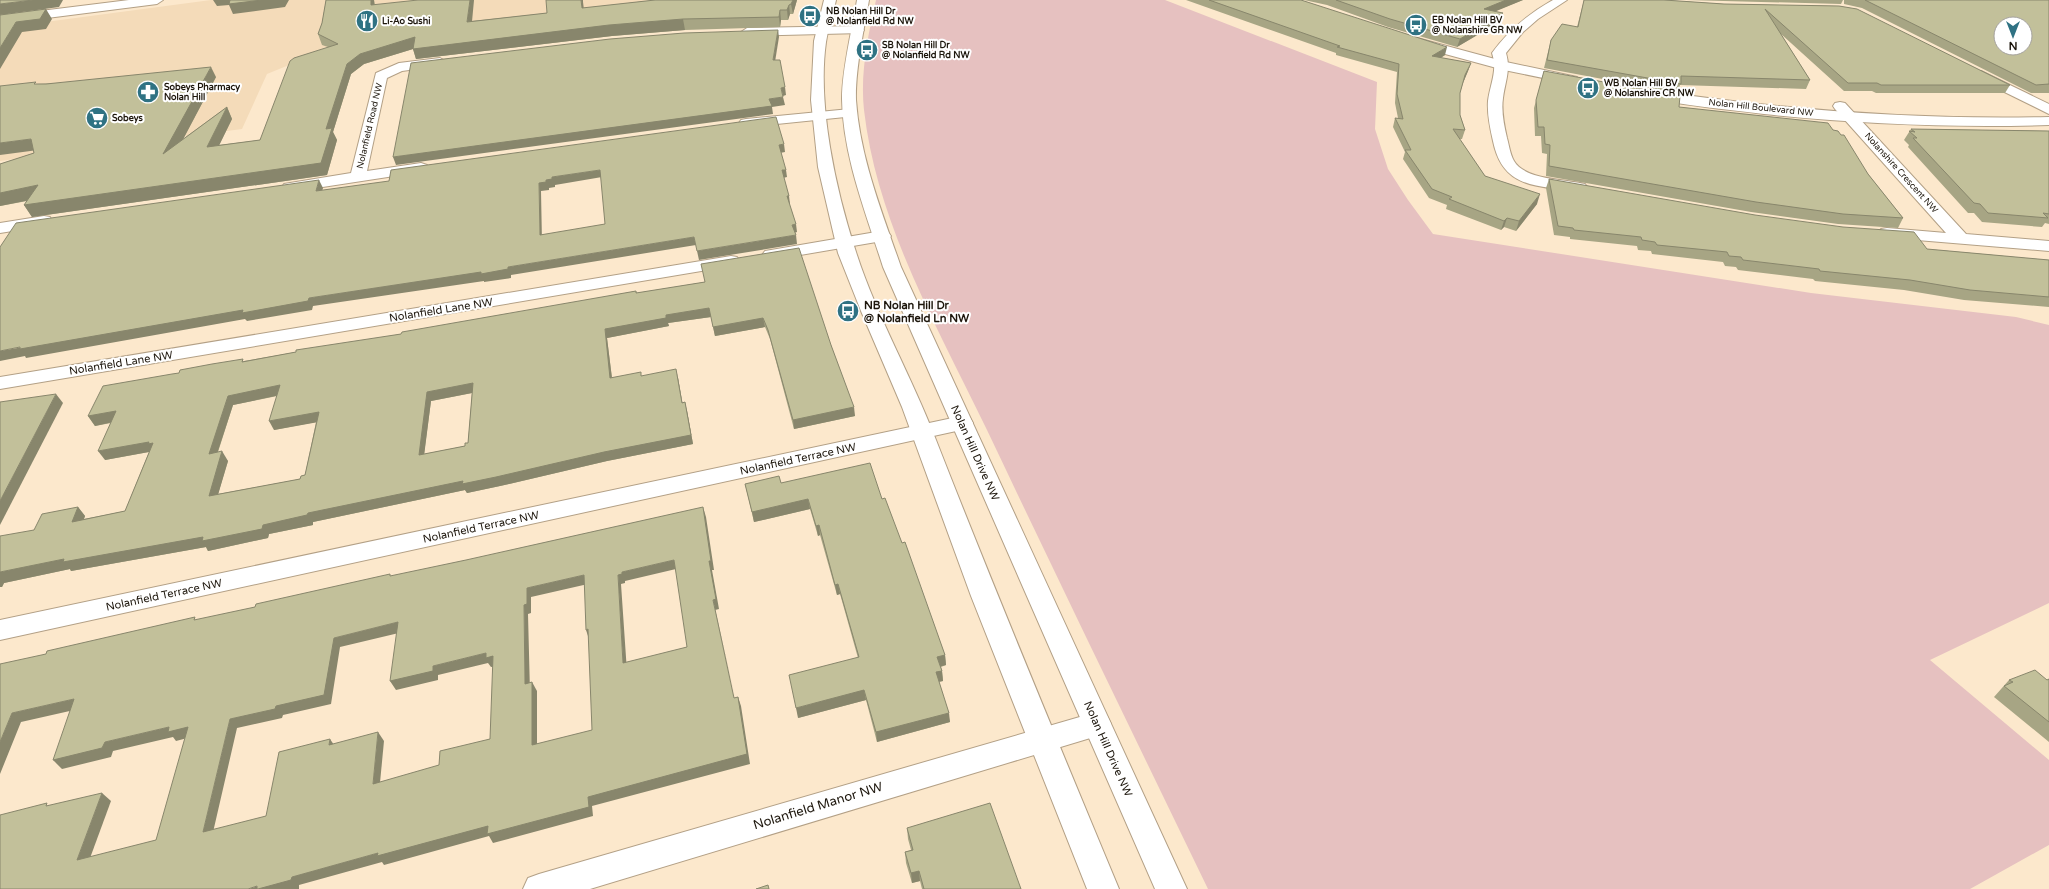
<svg xmlns="http://www.w3.org/2000/svg" width="2049" height="889" font-family="'Varela Round',sans-serif">
  <style>
    .built { fill: #f4dbb9 }
    .green { fill: #e6c1c0 }
    .lines { fill: none; stroke-linecap: round; stroke-linejoin: round }
    .minor-casing { stroke: #b3a086; stroke-width: 2 }
    .tertiary-casing { stroke: #b3a086; stroke-width: 2 }
    .minor { fill: #fff; fill-rule: evenodd }
    .tertiary { fill: #fff; fill-rule: evenodd }
    .wall { fill: #a7a584; fill-rule: evenodd }
    .shaded-wall { fill: #88866c }
    .building { fill: #c2c09a; stroke: #88866c; fill-rule: evenodd }
    .labels { text-anchor: middle; dominant-baseline: central; stroke-width: 4; stroke-linejoin: round; paint-order: stroke }
    .far-poi-label { font-size: 9px; font-weight: bold; fill: #1d160c; stroke: #fff; text-anchor: start }
    .far-street-label { font-size: 9px; fill: #1d160c; stroke: #fff }
    .poi-label { font-size: 11px; font-weight: bold; fill: #1d160c; stroke: #fff; text-anchor: start }
    .street-label { font-size: 11px; fill: #1d160c; stroke: #fff }
    .near-street-label { font-size: 13px; fill: #1d160c; stroke: #fff }
  </style>
  <rect width="100%" height="100%" fill="#fce8cc"/>
  <polygon class="built" points="211,0 676,0 643,2 365,34 267,74 242,129 0,161 0,28"/>
  <path class="green" d="M 876,0 L 1165,0 L 1377,82 L 1375,129 L 1388,169 L 1408,200 L 1433,234 L 1811,293 L 2016,317 L 2049,325 L 2049,603 L 1930,660 L 2049,760 L 2049,845 L 1970,889 L 1208,889 C 1134,736 1060,584 987,430 C 938,328 877,224 864,110 C 860,74 868,35 876,0 Z"/>
  <g class="lines">
    <g class="minor-casing">
      <g id="minor">
        <path d="M 1553,0 L 1567,0 L 1538,19 L 1523,32 L 1506,53 C 1511,70 1505,82 1503,98 C 1501,111 1504,125 1507,138 C 1509,145 1510,154 1514,161 C 1525,180 1565,179 1585,184 L 1587,187 L 1585,190 L 1579,192 C 1538,185 1503,190 1493,141 C 1490,128 1487,114 1488,101 C 1490,84 1498,71 1492,53 C 1509,30 1528,14 1553,0 Z"/>
        <polygon points="858,26 864,30 862,33 747,36 741,32 747,28"/>
        <polygon points="440,58 447,62 445,65 402,71 387,78 367,171 421,163 427,165 429,168 427,171 290,192 284,190 282,187 284,184 351,173 376,73 399,63"/>
        <polygon points="1981,71 2049,104 2049,114 1976,78 1974,75 1976,72"/>
        <polygon points="1840,102 1845,103 1966,234 2049,241 2049,251 1881,237 1878,233 1881,229 1887,228 1946,233 1835,109 1833,106 1835,103"/>
        <polygon points="850,109 855,110 857,113 855,116 746,127 741,126 739,123 741,120 746,119"/>
        <polygon points="44,216 50,217 52,221 50,225 0,233 0,223"/>
        <polygon points="882,231 888,232 891,236 888,240 771,260 765,259 762,255 765,251 771,250"/>
        <polygon points="731,256 737,257 740,261 737,265 0,389 0,377"/>
        <polygon points="962,416 970,418 973,423 970,428 0,640 0,620"/>
        <polygon points="1097,712 1107,716 1111,724 1107,732 1097,736 590,889 523,889 528,878 539,874"/>
      </g>
    </g>
    <g class="tertiary-casing">
      <g id="tertiary">
        <polygon points="129,0 163,0 157,4 0,24 0,16"/>
        <path d="M 824,0 L 836,0 C 833,14 828,28 826,42 C 817,105 836,191 856,252 C 876,315 912,377 936,440 C 995,591 1057,740 1119,889 L 1087,889 L 971,596 L 902,407 L 861,311 L 838,253 L 818,167 L 811,100 L 814,41 Z"/>
        <path d="M 857,0 L 869,0 C 864,29 855,71 856,100 C 860,158 882,212 901,267 L 1187,889 L 1155,889 L 883,267 C 866,213 843,157 842,99 C 842,69 852,30 857,0 Z"/>
        <polygon points="1417,38 1506,62 1577,77 1579,80 1577,83 1572,84 1504,70 1412,45 1411,42"/>
        <path d="M 1651,90 C 1783,110 1915,120 2049,117 L 2049,125 C 1953,128 1859,124 1764,114 C 1725,109 1684,106 1646,97 L 1644,94 L 1646,91 Z"/>
      </g>
    </g>
    <use href="#minor" class="minor"/>
    <use href="#tertiary" class="tertiary"/>
  </g>
  <g class="wall">
    <polygon points="326,0 374,0 375,5 472,21 547,13 584,8 655,0 797,0 793,14 790,14 788,20 781,20 780,27 685,30 612,36 416,59 413,49 364,64 351,74 333,132 337,140 327,175 32,217 24,205 27,201 0,206 0,164 34,153 33,151 37,84 216,77 183,139 227,107 232,119 219,145 260,140 328,47 322,45 318,34 322,23"/>
    <polygon points="1186,0 1301,0 1445,55 1441,58 1471,63 1468,71 1463,83 1460,93 1460,115 1465,130 1462,139 1459,139 1485,176 1537,204 1516,231 1504,227 1501,230 1446,209 1447,205 1429,198 1403,159 1405,152 1393,127 1395,118 1398,118 1395,103 1397,72 1336,55 1336,53"/>
    <polygon points="1304,0 1523,0 1495,11 1501,21 1457,47 1388,27 1327,5"/>
    <polygon points="1584,0 1664,0 1724,4 1839,6 2010,85 2005,93 1876,93 1872,91 1844,91 1781,34 1810,80 1806,89 1680,85 1677,93 1544,68 1551,40 1577,27"/>
    <polygon points="1686,0 1843,0 1841,4"/>
    <polygon points="1844,0 2049,0 2049,93 2031,93 1862,8 1844,4"/>
    <polygon points="1544,71 1679,107 1833,130 1903,218 1898,228 1838,224 1751,212 1546,176 1547,154 1542,153 1541,136 1535,136 1534,108"/>
    <polygon points="1911,129 2049,131 2049,224 2045,223 2042,227 1982,222 1974,213 1968,213 1908,147 1909,145 1904,140"/>
    <polygon points="1549,179 1927,249 2049,260 2049,307 1964,300 1904,290 1815,281 1813,279 1738,270 1736,267 1725,266 1723,262 1652,254 1651,251 1638,250 1637,246 1570,239 1570,237 1554,235 1546,188"/>
    <path d="M 705,282 L 831,345 L 855,416 L 794,429 L 770,339 L 765,327 L 715,336 L 711,317 L 668,323 L 669,326 L 607,338 L 612,378 L 642,376 L 678,378 L 682,402 L 687,411 L 693,444 L 607,461 L 500,486 L 467,493 L 465,490 L 313,522 L 313,525 L 269,534 L 268,538 L 208,551 L 206,547 L 71,571 L 70,569 L 4,583 L 2,587 L 0,587 L 34,530 L 78,507 L 85,516 L 84,519 L 125,511 L 149,452 L 105,460 L 111,423 L 95,426 L 88,416 L 244,361 L 401,334 L 636,291 L 637,293 ZM 472,393 L 468,443 L 465,446 L 424,454 L 431,401 ZM 277,396 L 274,430 L 316,422 L 305,475 L 300,479 L 218,494 L 228,461 L 218,452 L 233,405 Z"/>
    <polygon points="781,483 882,499 945,655 946,665 941,667 942,671 943,681 939,682 950,722 877,742 866,700 798,718 858,658 840,594 837,595 820,535 818,536 810,509 754,522 745,484"/>
    <polygon points="2049,679 2049,742 1994,697 2009,680 2047,680"/>
    <polygon points="907,828 1021,889 922,889 920,881 912,883 906,863 905,852 911,850 908,839"/>
  </g>
  <g class="shaded-wall">
    <polygon points="33,0 63,0 59,7 0,15 0,4"/>
    <polygon points="213,0 289,0 285,7 233,14 229,5 217,6"/>
    <polygon points="371,0 374,0 375,15 371,5"/>
    <polygon points="470,0 474,0 471,32 467,22"/>
    <polygon points="581,0 583,0 583,2 585,18 582,8"/>
    <polygon points="793,0 797,0 793,14 791,4"/>
    <polygon points="1506,0 1523,0 1482,17 1484,9"/>
    <polygon points="789,5 790,14 788,20 787,10"/>
    <polygon points="46,9 52,19 46,29 22,32 0,69 0,48 16,22"/>
    <polygon points="780,10 781,20 780,27 779,17"/>
    <polygon points="1503,13 1501,21 1457,47 1460,39"/>
    <polygon points="683,19 685,30 612,36 416,59 413,49 364,64 351,74 333,132 337,140 327,175 32,217 24,205 326,129 347,64 360,54 415,37 609,25"/>
    <polygon points="778,30 779,37 774,68 773,60"/>
    <polygon points="1447,47 1445,55 1430,64 1432,56"/>
    <polygon points="1471,63 1468,71 1463,83 1465,75"/>
    <polygon points="211,67 216,77 169,166 163,154"/>
    <polygon points="785,87 786,95 783,96 781,88"/>
    <polygon points="783,97 785,105 772,107 773,114 396,165 393,157 769,99"/>
    <polygon points="227,107 232,119 213,158 207,147"/>
    <polygon points="31,139 38,150 0,155 0,143"/>
    <polygon points="784,144 785,152 780,153 779,145"/>
    <polygon points="600,170 602,177 555,185 555,187 549,188 549,190 541,191 542,243 540,235 539,183 552,177"/>
    <polygon points="782,170 786,170 787,177 783,178"/>
    <polygon points="319,180 323,188 320,199 316,191"/>
    <polygon points="38,185 45,197 0,206 0,193"/>
    <polygon points="1540,194 1537,204 1516,231 1519,221"/>
    <polygon points="787,196 789,196 790,204 788,204"/>
    <polygon points="1507,218 1504,227 1501,230 1504,221"/>
    <polygon points="796,224 797,232 794,233 792,225"/>
    <polygon points="796,235 797,244 699,260 697,251"/>
    <polygon points="694,237 696,245 511,275 511,278 484,282 484,281 313,306 312,310 247,321 245,319 26,358 25,356 0,361 0,351 309,298 508,267"/>
    <polygon points="709,308 711,317 668,323 669,326 607,338 613,387 610,378 605,329 666,315"/>
    <polygon points="763,318 765,327 715,336 713,327"/>
    <polygon points="676,369 678,378 684,412 682,403"/>
    <polygon points="473,383 477,392 431,401 423,464 419,455 427,392"/>
    <polygon points="280,385 285,394 233,405 214,463 209,454 228,396"/>
    <polygon points="56,394 63,403 0,525 0,501"/>
    <polygon points="685,402 687,411 693,444 607,461 500,486 467,493 465,490 313,522 313,525 269,534 268,538 208,551 206,547 71,571 70,569 4,583 2,587 0,587 0,572 64,559 263,525 308,513"/>
    <polygon points="854,407 855,416 794,429 793,420"/>
    <polygon points="116,411 122,420 95,426 88,416"/>
    <polygon points="319,412 324,421 274,430 269,421"/>
    <polygon points="149,442 153,443 154,451 105,460 98,451"/>
    <polygon points="222,451 228,461 215,505 209,496"/>
    <polygon points="808,499 810,509 754,522 752,512"/>
    <polygon points="78,507 85,516 79,531 72,522"/>
    <polygon points="703,507 706,517 714,570 712,570 719,609 715,610 737,707 713,600"/>
    <polygon points="819,525 820,535 818,536 816,526"/>
    <polygon points="674,560 676,569 625,581 625,583 621,584 627,672 623,663 618,575 622,572"/>
    <polygon points="584,575 588,584 531,597 531,613 528,614 530,693 525,684 524,605 527,588"/>
    <polygon points="838,584 840,594 837,595 835,585"/>
    <polygon points="398,622 403,632 340,647 331,704 283,715 282,718 237,728 211,841 203,832 230,719 276,706 334,638"/>
    <polygon points="588,629 589,639 586,630"/>
    <polygon points="486,653 493,656 497,666 491,667 488,663 438,675 438,680 396,690 390,681 433,666"/>
    <polygon points="945,655 946,665 938,667 937,657"/>
    <polygon points="942,671 943,681 937,682 936,672"/>
    <polygon points="532,682 537,691 537,754 532,745"/>
    <polygon points="864,690 866,700 798,718 796,708"/>
    <polygon points="738,697 741,706 750,764 592,806 593,816 493,843 489,836 384,865 382,862 299,885 299,889 248,889 378,853 588,797"/>
    <polygon points="74,699 83,708 21,722 0,774 0,742 12,713"/>
    <polygon points="949,713 950,722 877,742 876,732"/>
    <polygon points="169,727 188,727 195,736 176,741 173,737 113,751 111,757 62,769 53,760 105,742"/>
    <polygon points="378,732 384,741 379,793 373,784"/>
    <polygon points="330,739 336,748 329,745"/>
    <polygon points="102,793 111,801 86,869 77,860"/>
    <polygon points="919,871 920,881 912,883 911,873"/>
  </g>
  <g class="building">
    <polygon points="0,0 33,0 0,4"/>
    <polygon points="230,0 262,0 229,4"/>
    <polygon points="326,0 371,0 371,5 418,0 470,0 467,22 547,13 546,0 581,0 582,8 655,0 793,0 791,4 789,5 787,10 780,10 779,17 683,19 609,25 413,49 415,37 360,54 347,64 326,129 332,128 321,163 24,205 38,185 0,193 0,164 34,153 31,139 0,143 0,86 36,82 34,84 46,84 211,67 163,154 227,107 207,147 260,140 290,61 294,58 338,44 318,34 322,23"/>
    <polygon points="1209,0 1301,0 1447,47 1432,56 1471,63 1465,75 1460,93 1460,115 1465,130 1453,129 1485,176 1540,194 1519,221 1507,218 1504,221 1449,199 1452,197 1432,189 1405,150 1411,150 1395,118 1403,119 1397,94 1399,64 1337,47 1340,46"/>
    <polygon points="1336,0 1506,0 1484,9 1503,13 1460,39 1390,19"/>
    <polygon points="1584,0 1664,0 1724,4 1839,6 1857,9 2010,85 1881,85 1877,83 1848,83 1765,9 1810,80 1681,76 1681,84 1547,60 1551,40 1562,24 1578,27"/>
    <path d="M 1865,0 L 2049,0 L 2049,84 L 2036,85 ZM 2001,24 L 2025,24 L 2025,48 L 2001,48 Z"/>
    <polygon points="46,9 40,19 16,22 0,48 0,15"/>
    <polygon points="778,30 773,60 780,60 785,87 781,88 783,97 769,99 772,106 393,157 411,63 610,39 684,33"/>
    <polygon points="1544,71 1680,96 1679,107 1828,123 1833,130 1838,131 1841,135 1844,135 1868,174 1903,218 1843,214 1756,202 1549,166 1550,145 1545,144 1544,127 1538,127 1536,100"/>
    <path d="M 776,117 L 784,144 L 779,145 L 786,170 L 782,170 L 789,196 L 787,196 L 796,224 L 792,225 L 796,235 L 697,251 L 694,237 L 508,267 L 508,269 L 481,274 L 481,272 L 309,298 L 308,301 L 242,313 L 243,310 L 20,349 L 20,347 L 0,351 L 0,247 L 16,223 L 319,180 L 316,191 L 389,181 L 391,170 ZM 600,170 L 605,224 L 540,235 L 539,183 L 546,182 L 546,180 L 552,179 L 552,177 Z"/>
    <polygon points="1911,129 2049,131 2049,214 2043,213 2048,218 1988,213 1980,204 1974,203 1913,138 1917,138 1909,131 1915,132"/>
    <polygon points="1549,179 1755,215 1843,227 1914,232 1927,249 2049,260 2049,297 1970,290 1910,280 1820,271 1819,269 1743,260 1741,257 1729,256 1727,252 1657,245 1655,242 1642,240 1641,237 1574,230 1573,228 1558,226"/>
    <path d="M 799,248 L 831,345 L 854,407 L 793,420 L 768,330 L 763,318 L 713,327 L 709,308 L 666,315 L 666,318 L 605,329 L 610,378 L 641,372 L 641,376 L 676,369 L 682,403 L 685,402 L 691,435 L 604,452 L 496,477 L 462,484 L 463,481 L 308,513 L 307,515 L 263,525 L 262,529 L 202,541 L 203,537 L 63,562 L 64,559 L 0,572 L 0,536 L 34,530 L 42,514 L 78,507 L 72,522 L 125,511 L 153,443 L 148,444 L 149,442 L 98,451 L 116,411 L 88,416 L 103,386 L 172,374 L 179,373 L 180,370 L 212,364 L 243,359 L 242,362 L 296,352 L 296,350 L 401,334 L 402,332 L 636,291 L 636,293 L 705,282 L 701,264 ZM 473,383 L 468,443 L 465,443 L 465,446 L 419,455 L 427,392 ZM 280,385 L 269,421 L 319,412 L 305,475 L 301,476 L 300,479 L 209,496 L 222,451 L 209,454 L 228,396 Z"/>
    <polygon points="56,394 0,501 0,402"/>
    <polygon points="870,463 882,499 885,498 902,543 905,542 945,655 937,657 942,671 936,672 949,713 876,732 864,690 796,708 789,675 859,657 838,584 835,585 819,525 816,526 808,499 752,512 745,484 779,476 781,483"/>
    <path d="M 703,507 L 711,561 L 709,561 L 716,599 L 713,600 L 734,698 L 738,697 L 747,754 L 588,797 L 589,807 L 487,834 L 488,826 L 377,856 L 378,853 L 292,877 L 291,880 L 258,889 L 257,889 L 257,886 L 248,889 L 0,889 L 0,815 L 47,803 L 46,806 L 102,793 L 77,860 L 156,840 L 188,727 L 168,732 L 169,727 L 105,742 L 102,748 L 53,760 L 74,699 L 12,713 L 0,742 L 0,664 L 46,654 L 47,651 L 195,617 L 194,620 L 255,607 L 256,604 L 390,574 L 390,576 L 466,560 ZM 674,560 L 687,647 L 623,663 L 618,575 L 622,574 L 622,572 ZM 584,575 L 586,630 L 588,629 L 592,730 L 532,745 L 532,682 L 525,684 L 524,605 L 527,604 L 527,588 ZM 398,622 L 390,681 L 433,671 L 433,666 L 486,653 L 486,658 L 493,656 L 490,739 L 440,751 L 439,765 L 373,784 L 378,732 L 329,745 L 330,739 L 279,752 L 266,816 L 203,832 L 230,719 L 275,709 L 276,706 L 324,695 L 334,638 Z"/>
    <polygon points="2035,670 2047,680 2049,679 2049,722 2004,686 2013,682 2009,680"/>
    <polygon points="990,803 1021,889 924,889 919,871 911,873 905,852 913,850 907,828"/>
    <polygon points="768,885 769,889 756,889"/>
  </g>
  <defs>
    <g id="bus-disc" transform="scale(1.15)"><circle r="9.5" fill="#2f7283" stroke="#fff"/><path d="M-5-6H5V4H4V6H2V4H-2V6H-4V4H-5ZM-3.5-4V0h7V-4ZM-3.5 1.2v1.5H-2V1.2ZM2 1.2v1.5H3.5V1.2Z" fill="#fff"/></g>
    <g id="restaurant-disc" transform="scale(1.15)"><circle r="9.5" fill="#2f7283" stroke="#fff"/><path d="M-5-6h1v4h1v-4h1v4h1v-4h1v5L-1.5 .5V6h-2V.5L-5-1ZM5-6V6H3V1.5H1.5Q1.5-4 5-6Z" fill="#fff"/></g>
    <g id="pharmacy-disc" transform="scale(1.15)"><circle r="9.5" fill="#2f7283" stroke="#fff"/><path d="M-2-6h4v4h4v4h-4v4h-4v-4h-4v-4h4Z" fill="#fff"/></g>
    <g id="supermarket-disc" transform="scale(1.15)"><circle r="9.5" fill="#2f7283" stroke="#fff"/><path d="M-6-5.5h2.5l.6 2H6L4.5 2H-2.5L-4.4-4H-6ZM-1.5 3.2a1.3 1.3 0 1 0 .1 0ZM3 3.2a1.3 1.3 0 1 0 .1 0Z" fill="#fff"/></g>
  </defs>
  <g fill-rule="evenodd">
    <use href="#bus-disc" x="810" y="16"/>
    <use href="#restaurant-disc" x="367" y="21"/>
    <use href="#bus-disc" x="1416" y="25"/>
    <use href="#bus-disc" x="867" y="50"/>
    <use href="#bus-disc" x="1588" y="88"/>
    <use href="#pharmacy-disc" x="148" y="92"/>
    <use href="#supermarket-disc" x="97" y="118"/>
    <use href="#bus-disc" x="848" y="311"/>
  </g>
  <g class="labels">
    <g class="far-poi-label">
      <text x="826" y="11">NB Nolan Hill Dr<tspan x="826" dy="10">@ Nolanfield Rd NW</tspan></text>
      <text x="1432" y="20">EB Nolan Hill BV<tspan x="1432" dy="10">@ Nolanshire GR NW</tspan></text>
      <text x="382" y="21">Li-Ao Sushi</text>
      <text x="882" y="45">SB Nolan Hill Dr<tspan x="882" dy="10">@ Nolanfield Rd NW</tspan></text>
      <text x="1604" y="83">WB Nolan Hill BV<tspan x="1604" dy="10">@ Nolanshire CR NW</tspan></text>
      <text x="164" y="87">Sobeys Pharmacy<tspan x="164" dy="10">Nolan Hill</tspan></text>
      <text x="112" y="118">Sobeys</text>
    </g>
    <g class="far-street-label">
      <text transform="translate(1761 108) rotate(6)">Nolan Hill Boulevard NW</text>
      <text transform="translate(370 126) rotate(-77)">Nolanfield Road NW</text>
      <text transform="translate(1901 173) rotate(48)">Nolanshire Crescent NW</text>
    </g>
    <g class="poi-label">
      <text x="864" y="305">NB Nolan Hill Dr<tspan x="864" dy="13">@ Nolanfield Ln NW</tspan></text>
    </g>
    <g class="street-label">
      <text transform="translate(441 310) rotate(-9)">Nolanfield Lane NW</text>
      <text transform="translate(121 363) rotate(-9)">Nolanfield Lane NW</text>
      <text transform="translate(975 453) rotate(66)">Nolan Hill Drive NW</text>
      <text transform="translate(798 459) rotate(-12)">Nolanfield Terrace NW</text>
      <text transform="translate(481 527) rotate(-12)">Nolanfield Terrace NW</text>
      <text transform="translate(164 595) rotate(-12)">Nolanfield Terrace NW</text>
      <text transform="translate(1108 749) rotate(66)">Nolan Hill Drive NW</text>
    </g>
    <g class="near-street-label">
      <text transform="translate(818 806) rotate(-17)">Nolanfield Manor NW</text>
    </g>
  </g>
  <g transform="translate(2013 36) rotate(180)"><circle r="19" fill="#ffffff" stroke="#a5a29e"/>
  <path d="M0-3L7 15L0 10L-7 15Z" fill="#2f7283"/>
  <text y="-6" font-size="11" font-weight="bold" text-anchor="middle" fill="#1d160c">N</text>
  </g>
</svg>
